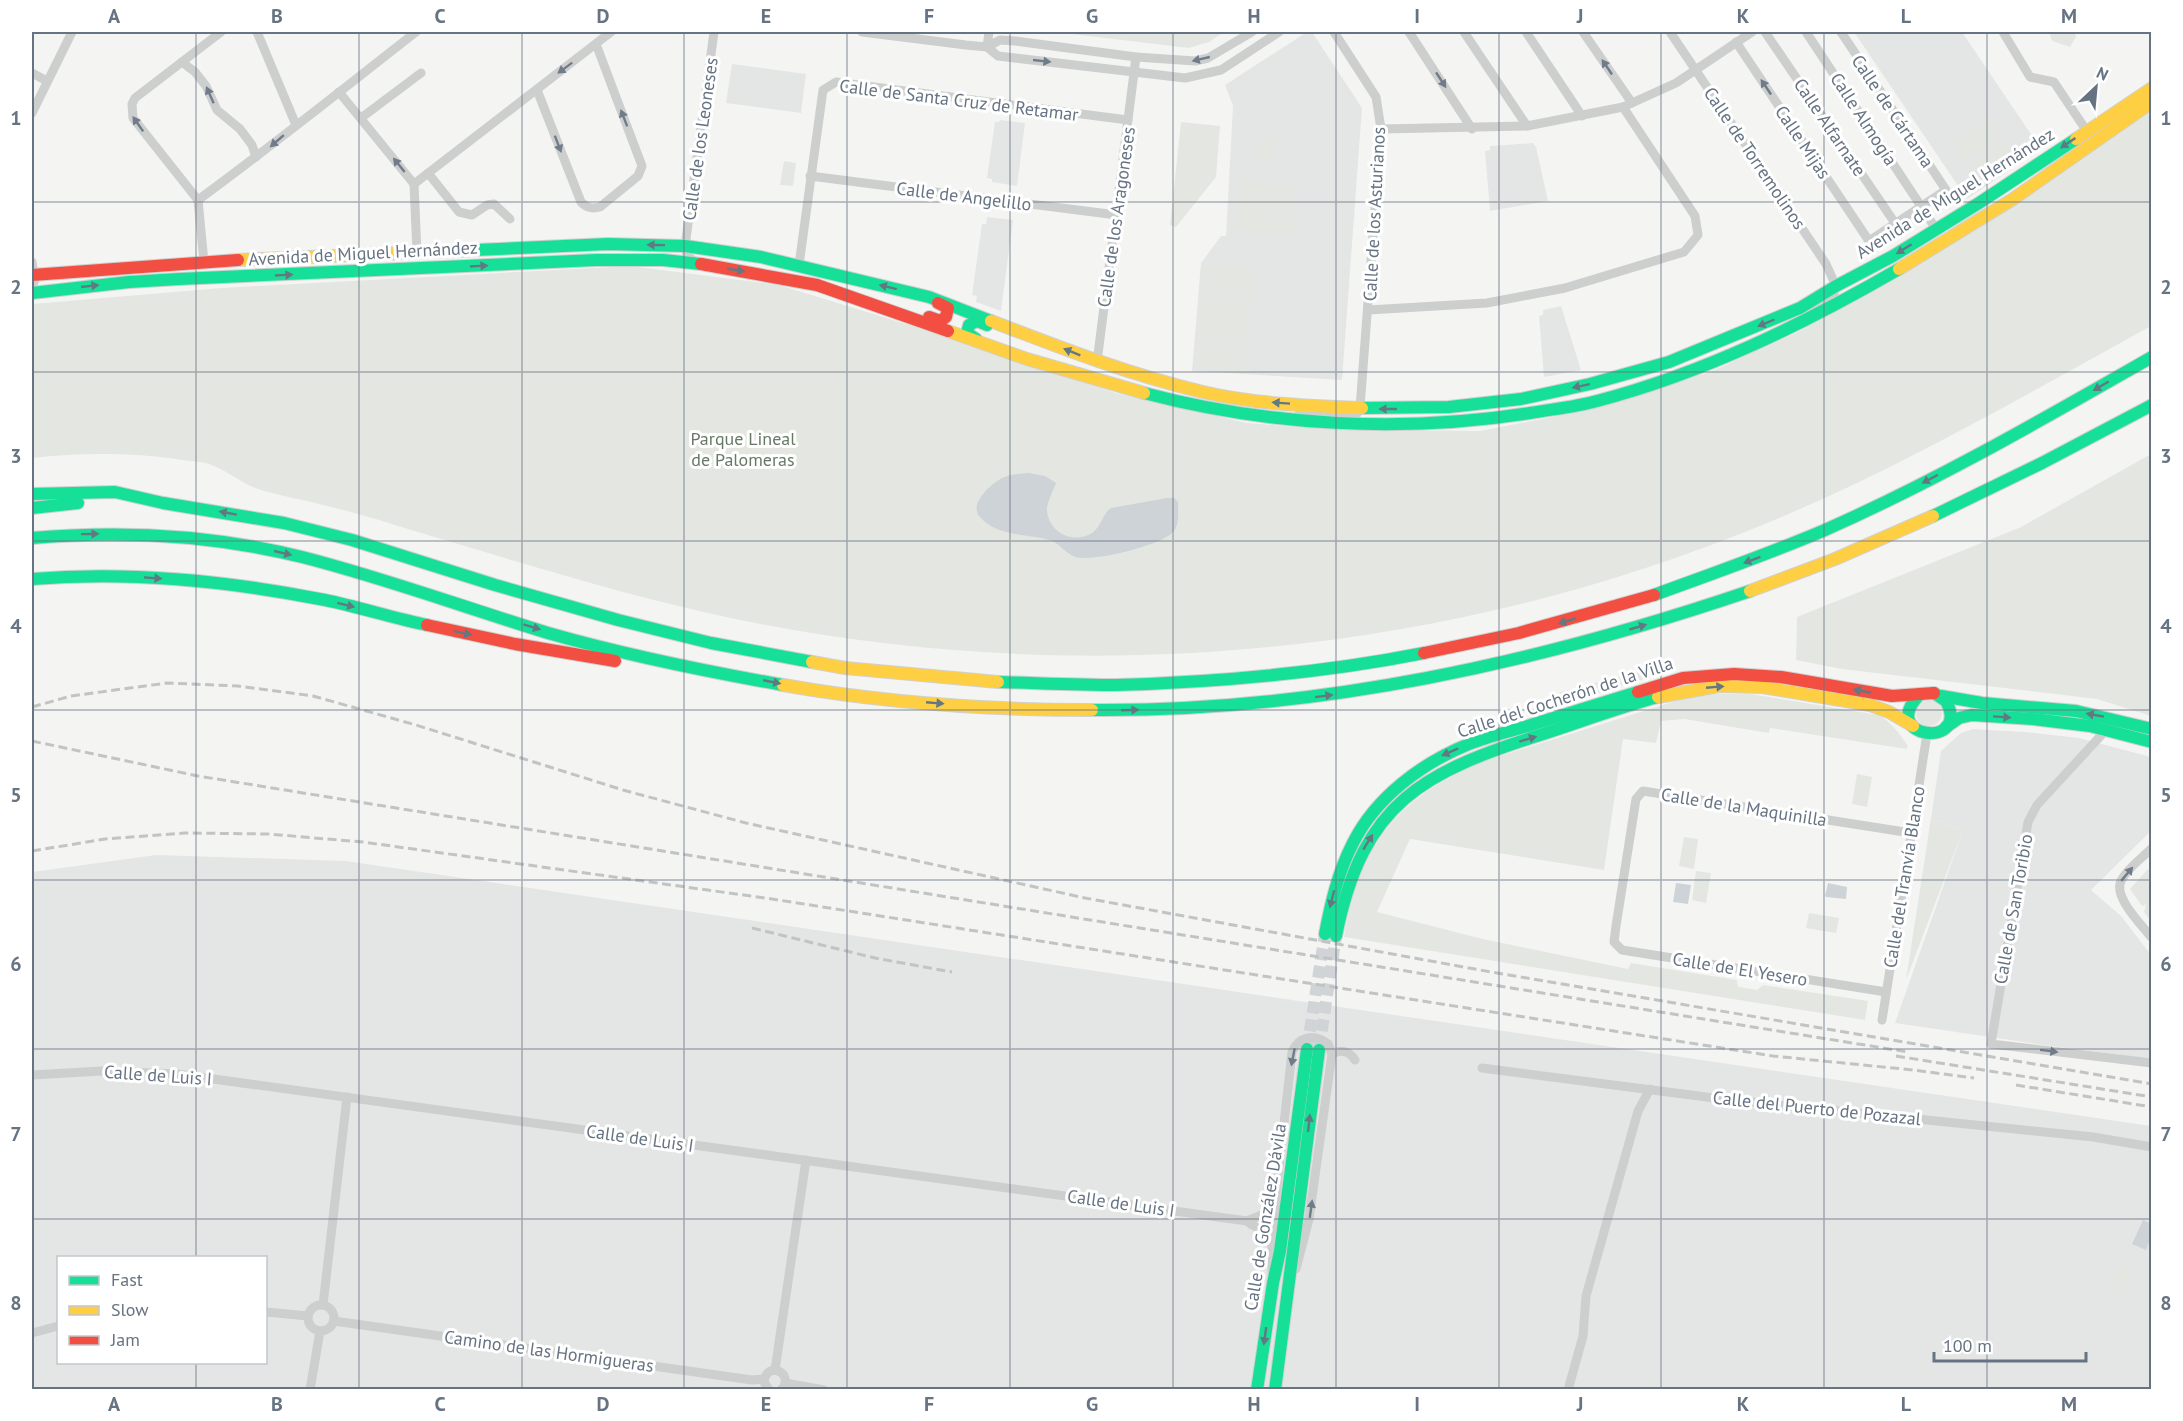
<svg xmlns="http://www.w3.org/2000/svg" width="2183" height="1421" font-family="'PT Sans',sans-serif">
  <style>
    .built { fill: #e4e6e6; fill-rule: evenodd }
    .green { fill: #e4e7e1 }
    .water { fill: #cdd3d6 }
    .lines { fill: none; stroke-linecap: round; stroke-linejoin: round }
    .secondary-tunnel { stroke: #d0d4d7; stroke-width: 12; stroke-dasharray: 12 6; stroke-linecap: butt }
    .fast-casing { stroke: #d0d1d1; stroke-width: 14 }
    .slow-casing { stroke: #d0d1d1; stroke-width: 14 }
    .jam-casing { stroke: #d0d1d1; stroke-width: 14 }
    .street { stroke: #cdcece; stroke-width: 9 }
    .fast { stroke: #16e098; stroke-width: 12 }
    .slow { stroke: #ffcf43; stroke-width: 12 }
    .jam { stroke: #f24e42; stroke-width: 12 }
    .rail { stroke: #c2c3c3; stroke-width: 3; stroke-dasharray: 9 4.5; stroke-linecap: butt }
    .oneway { fill: #707c8a }
    .oneway2 { fill: #627883 }
    .grid { fill: none; stroke: #667382; stroke-width: 1.5; stroke-opacity: 0.55 }
    .labels { text-anchor: middle; dominant-baseline: central; stroke-width: 6; stroke-linejoin: round; paint-order: stroke }
    .street-label { font-size: 18px; fill: #667382; stroke: #fff }
    .park-label { font-size: 18px; fill: #677964; stroke: #fff }
    .neatline { fill: none; stroke: #667382; stroke-width: 2 }
    .grid-label { font-size: 20px; text-anchor: middle; font-weight: bold; fill: #667382 }
  </style>
  <rect width="100%" height="100%" fill="#f4f5f3"/>
  <g class="built">
    <polygon points="1307,32 1312,32 1362,108 1342,380 1192,371 1201,263 1221,236 1226,236 1233,106 1225,85"/>
    <polygon points="1854,32 1962,32 2041,149 1967,199"/>
    <polygon points="732,64 806,74 801,113 726,103"/>
    <polygon points="1000,120 1025,123 1017,186 992,182 992,179 987,178 995,122 999,122"/>
    <polygon points="1533,143 1536,147 1548,201 1490,211 1485,151 1490,150 1490,146"/>
    <polygon points="987,217 1013,220 1001,311 976,302 977,296 972,295 982,224 986,224"/>
    <polygon points="1561,306 1581,370 1544,377 1539,316 1543,315 1543,310"/>
    <polygon points="1973,729 2025,732 2079,738 2151,757 2151,831 2091,890 2121,916 2151,955 2151,1059 2044,1045 1895,1023 1963,830 1931,818 1941,751 1961,733"/>
    <path d="M 156,855 L 346,861 L 2151,1126 L 2151,1389 L 32,1390 L 32,872 ZM 58,1258 L 266,1258 L 266,1362 L 58,1362 Z"/>
  </g>
  <g class="green">
    <polygon points="1054,32 1224,32 1209,42 1189,48"/>
    <polygon points="2049,32 2075,32 2076,37 2070,47 2052,41"/>
    <path d="M 2151,107 L 2151,326 C 2018,399 1887,476 1745,532 C 1402,669 1012,693 654,600 C 568,578 483,551 398,526 C 373,518 348,511 323,505 C 302,499 279,496 258,489 C 241,483 226,470 209,464 C 199,461 186,461 176,459 C 128,452 79,453 32,458 L 32,304 L 221,288 L 630,266 L 779,285 L 952,338 L 1116,393 L 1247,423 L 1326,429 L 1480,431 L 1588,410 L 1638,396 L 1715,370 L 1800,331 L 1904,272 Z"/>
    <polygon points="1990,116 2004,135 1963,163 1949,144"/>
    <polygon points="1181,122 1220,126 1216,177 1176,227 1170,225"/>
    <polygon points="1261,134 1275,135 1273,162 1259,161"/>
    <polygon points="2006,139 2018,157 1977,185 1965,167"/>
    <polygon points="784,161 796,163 793,186 780,185"/>
    <polygon points="1242,179 1268,182 1264,234 1237,231"/>
    <polygon points="1270,182 1297,184 1292,236 1266,234"/>
    <polygon points="1203,265 1254,270 1251,295 1200,290"/>
    <polygon points="1200,293 1251,298 1247,349 1196,344"/>
    <polygon points="1197,346 1247,351 1245,371 1195,367"/>
    <polygon points="2151,454 2151,716 2097,699 1842,669 1796,660 1797,617 2021,527"/>
    <polygon points="1640,671 1651,677 1546,709 1560,692"/>
    <path d="M 1716,694 L 1751,694 L 1879,715 C 1892,723 1899,733 1908,746 L 1907,749 L 1770,728 L 1769,733 L 1684,719 L 1661,721 L 1656,743 L 1623,739 L 1604,870 L 1410,839 L 1377,912 L 1483,939 L 1628,969 L 1631,963 L 1737,980 L 1737,984 L 1739,987 L 1757,990 L 1763,985 L 1868,1001 L 1865,1020 L 1344,937 C 1360,844 1399,795 1487,760 L 1682,699 Z"/>
    <circle cx="1929" cy="713" r="13"/>
    <polygon points="1857,774 1872,777 1867,807 1852,804"/>
    <polygon points="1931,818 1963,830 1906,980"/>
    <polygon points="1684,837 1698,839 1694,869 1679,866"/>
    <polygon points="2151,864 2151,921 2144,912 2146,904 2142,906 2130,889 2148,869 2150,871"/>
    <polygon points="1696,871 1711,873 1706,903 1692,900"/>
    <polygon points="1809,913 1839,918 1836,933 1806,928"/>
    <polygon points="2120,1265 2133,1271 2121,1297 2107,1291"/>
  </g>
  <g class="water">
    <path d="M 1029,473 L 1045,476 L 1056,483 C 1053,491 1047,502 1047,510 C 1048,532 1073,545 1092,533 C 1102,526 1102,514 1111,508 L 1167,498 L 1174,498 L 1178,502 C 1178,512 1180,526 1172,533 C 1159,546 1093,562 1076,557 C 1065,554 1059,542 1049,540 C 1027,534 996,536 980,517 C 968,504 991,484 1002,478 C 1010,474 1020,474 1029,473 Z"/>
    <polygon points="1676,883 1691,885 1688,904 1673,902"/>
    <polygon points="1828,883 1847,887 1846,899 1826,897 1825,896"/>
    <polygon points="2143,1220 2151,1224 2151,1237 2146,1250 2132,1244"/>
  </g>
  <g class="lines">
    <g class="secondary-tunnel">
      <polyline points="1307,1049 1325,934"/>
      <polyline points="1319,1049 1336,936"/>
    </g>
    <g class="fast-casing">
      <g id="fast">
        <polyline points="452,251 608,244 685,246 761,257 929,297 991,321"/>
        <polyline points="32,293 129,282 179,279 596,260 663,260 701,264"/>
        <polyline points="976,339 967,333 969,325 977,321 987,325"/>
        <path d="M 1144,393 C 1269,426 1403,433 1530,413 C 1553,409 1576,407 1597,401 C 1704,373 1804,324 1899,269"/>
        <polyline points="1362,408 1449,407 1521,399 1590,384 1669,362 1800,308 1836,286 1893,256 1979,203 2076,139"/>
        <polyline points="32,494 115,492 163,503 284,523 352,540 495,585 618,620 711,643 812,662"/>
        <polyline points="32,508 78,503"/>
        <polyline points="1933,516 2042,463 2152,405"/>
        <path d="M 32,538 C 123,530 213,535 302,557 C 385,578 466,608 548,633 C 625,655 704,671 783,685"/>
        <path d="M 32,579 C 129,571 229,581 325,600 C 359,607 393,618 427,625"/>
        <path d="M 1654,595 C 1711,574 1769,554 1825,530 C 1938,480 2045,418 2152,357"/>
        <path d="M 998,682 C 1037,683 1077,685 1116,685 C 1219,682 1323,673 1424,653"/>
        <path d="M 1920,694 C 1876,739 1972,750 1946,701 L 1934,693"/>
        <polyline points="1941,696 1982,703 2076,711 2152,729"/>
        <path d="M 1092,710 C 1317,712 1538,663 1750,591"/>
        <polyline points="1946,727 1959,718 1972,715 2033,719 2090,726 2152,742"/>
        <path d="M 1325,934 C 1331,903 1338,872 1353,843 C 1376,797 1422,763 1469,744 C 1489,736 1512,731 1534,724 C 1569,713 1603,703 1638,692"/>
        <path d="M 1336,936 C 1363,801 1423,772 1546,733 C 1583,721 1620,707 1658,697"/>
        <polyline points="1257,1390 1273,1283 1280,1251 1307,1049"/>
        <polyline points="1275,1390 1319,1050"/>
      </g>
    </g>
    <g class="slow-casing">
      <g id="slow">
        <polyline points="2076,139 2152,88"/>
        <polyline points="238,260 452,251"/>
        <polyline points="1899,269 2013,199 2152,102"/>
        <path d="M 991,321 C 1061,348 1130,375 1203,392 C 1254,404 1309,406 1362,408"/>
        <polyline points="948,331 1027,359 1144,393"/>
        <polyline points="1750,591 1835,559 1933,516"/>
        <polyline points="812,662 845,668 998,682"/>
        <path d="M 783,685 C 885,703 989,710 1092,710"/>
        <polyline points="1658,697 1719,686 1762,687 1870,705 1889,712 1913,726"/>
      </g>
    </g>
    <g class="jam-casing">
      <g id="jam">
        <polyline points="701,264 817,285 948,331"/>
        <polyline points="32,275 238,260"/>
        <polyline points="929,317 940,321 946,317 948,308 938,303"/>
        <polyline points="427,625 515,644 615,661"/>
        <polyline points="1424,653 1519,633 1654,595"/>
        <polyline points="1638,692 1683,678 1734,674 1781,677 1892,696 1934,693"/>
      </g>
    </g>
    <g class="street">
      <path d="M 221,32 L 135,98 L 132,104 L 133,118 L 198,200 C 272,146 344,88 416,32"/>
      <polyline points="257,32 296,125"/>
      <polyline points="862,32 966,45 987,47 1000,40 1015,41 1136,57 1195,61 1208,58 1252,32"/>
      <polyline points="1409,32 1472,129"/>
      <polyline points="1464,32 1527,126"/>
      <polyline points="1526,32 1582,116"/>
      <polyline points="1583,32 1632,103"/>
      <polyline points="1670,32 1826,264 1836,286 1833,298 1814,308 1803,317"/>
      <polyline points="1765,32 1895,223"/>
      <polyline points="1806,32 1936,229"/>
      <polyline points="2003,32 2030,77 2054,82 2086,130"/>
      <polyline points="1736,42 1869,241 1946,190 1841,32"/>
      <polyline points="987,47 998,56 1185,78 1221,70 1279,32"/>
      <polyline points="987,47 989,32"/>
      <polyline points="182,62 195,72 206,86 217,110 240,129 252,145 256,157"/>
      <polyline points="32,73 47,81"/>
      <path d="M 537,90 L 581,202 C 587,208 592,209 600,207 L 638,176 L 642,166 L 596,44"/>
      <polyline points="339,92 414,184 611,32"/>
      <polyline points="32,113 72,32"/>
      <polyline points="361,118 421,73"/>
      <polyline points="1381,129 1527,126 1623,107 1676,83 1752,32"/>
      <polyline points="428,173 459,212 472,215 487,205 494,204 510,219"/>
      <polyline points="810,176 1117,215"/>
      <polyline points="414,184 417,253"/>
      <polyline points="198,200 204,262"/>
      <polyline points="32,262 35,280 32,286"/>
      <polyline points="697,264 687,255 685,246 714,32"/>
      <polyline points="799,265 823,90 836,82 1128,120"/>
      <polyline points="1368,310 1487,303 1565,288 1684,252 1698,235 1695,216 1623,107"/>
      <polyline points="1097,362 1136,57"/>
      <polyline points="1299,414 1355,417 1360,408 1381,129 1376,97 1334,32"/>
      <polyline points="2106,730 2037,805 2028,822 1991,1044 2152,1063"/>
      <path d="M 2152,848 C 2142,858 2129,867 2122,879 C 2111,895 2141,924 2152,938"/>
      <polyline points="1886,992 1622,950 1614,942 1616,926 1636,799 1643,791 1911,833"/>
      <polyline points="1882,1020 1927,734"/>
      <path d="M 1332,1054 C 1342,1049 1349,1051 1355,1060"/>
      <polyline points="1482,1068 1722,1099 2093,1137 2152,1147"/>
      <path d="M 32,1075 L 102,1071 L 177,1074 L 1247,1221 C 1252,1226 1257,1227 1263,1231 C 1276,1241 1272,1259 1272,1273"/>
      <polyline points="1247,1221 1269,1212 1275,1206"/>
      <path d="M 1271,1240 L 1292,1052 C 1299,1036 1315,1033 1328,1044 L 1332,1054 L 1309,1219 L 1296,1269"/>
      <circle cx="321" cy="1318" r="13"/>
      <polyline points="323,1305 347,1097"/>
      <polyline points="266,1312 308,1316"/>
      <polyline points="334,1321 752,1380 764,1379"/>
      <polyline points="32,1333 58,1326"/>
      <polyline points="775,1370 806,1160"/>
      <polyline points="785,1383 824,1390"/>
      <polyline points="310,1390 320,1331"/>
      <path d="M 769,1390 L 764,1382 C 767,1359 796,1374 781,1390"/>
      <polyline points="1568,1390 1583,1336 1586,1296 1638,1111 1650,1089"/>
    </g>
    <use href="#fast" class="fast"/>
    <use href="#slow" class="slow"/>
    <use href="#jam" class="jam"/>
    <g class="rail">
      <polyline points="32,707 71,696 167,683 238,686 313,696 416,725 623,790 746,823 1085,898 1491,972 2152,1084"/>
      <polyline points="32,741 198,776 1908,1052"/>
      <polyline points="32,851 105,839 185,833 268,834 363,842 772,899 1773,1056 1913,1070 1974,1078"/>
      <polyline points="752,928 875,958 952,972"/>
      <polyline points="1896,1056 2152,1097"/>
      <polyline points="2016,1085 2152,1107"/>
    </g>
  </g>
  <defs><path id="oneway-solid" d="M-6-.8H1V-3.2L6.5 0L1 3.2V.8H-6Z" transform="scale(1.5)"/></defs>
  <g class="oneway">
    <use href="#oneway-solid" transform="translate(1201 59) rotate(167)"/>
    <use href="#oneway-solid" transform="translate(1042 61) rotate(6)"/>
    <use href="#oneway-solid" transform="translate(1607 67) rotate(-124)"/>
    <use href="#oneway-solid" transform="translate(565 68) rotate(143)"/>
    <use href="#oneway-solid" transform="translate(1441 80) rotate(57)"/>
    <use href="#oneway-solid" transform="translate(1766 87) rotate(-124)"/>
    <use href="#oneway-solid" transform="translate(210 95) rotate(-114)"/>
    <use href="#oneway-solid" transform="translate(624 118) rotate(-111)"/>
    <use href="#oneway-solid" transform="translate(138 124) rotate(-125)"/>
    <use href="#oneway-solid" transform="translate(277 141) rotate(139)"/>
    <use href="#oneway-solid" transform="translate(558 144) rotate(69)"/>
    <use href="#oneway-solid" transform="translate(399 165) rotate(-129)"/>
    <use href="#oneway-solid" transform="translate(2127 874) rotate(-50)"/>
    <use href="#oneway-solid" transform="translate(2049 1051) rotate(7)"/>
    <use href="#oneway-solid" transform="translate(1293 1057) rotate(101)"/>
    <use href="#oneway-solid" transform="translate(1311 1209) rotate(-82)"/>
  </g>
  <g class="oneway2">
    <use href="#oneway-solid" transform="translate(2068 143) rotate(146)"/>
    <use href="#oneway-solid" transform="translate(656 245) rotate(-179)"/>
    <use href="#oneway-solid" transform="translate(1904 249) rotate(148)"/>
    <use href="#oneway-solid" transform="translate(479 266) rotate(-3)"/>
    <use href="#oneway-solid" transform="translate(736 270) rotate(9)"/>
    <use href="#oneway-solid" transform="translate(284 275) rotate(-3)"/>
    <use href="#oneway-solid" transform="translate(90 286) rotate(-6)"/>
    <use href="#oneway-solid" transform="translate(888 287) rotate(-166)"/>
    <use href="#oneway-solid" transform="translate(1766 323) rotate(157)"/>
    <use href="#oneway-solid" transform="translate(1072 352) rotate(-158)"/>
    <use href="#oneway-solid" transform="translate(1581 386) rotate(168)"/>
    <use href="#oneway-solid" transform="translate(2101 386) rotate(150)"/>
    <use href="#oneway-solid" transform="translate(1281 403) rotate(-176)"/>
    <use href="#oneway-solid" transform="translate(1388 409) rotate(180)"/>
    <use href="#oneway-solid" transform="translate(1930 479) rotate(152)"/>
    <use href="#oneway-solid" transform="translate(228 513) rotate(-170)"/>
    <use href="#oneway-solid" transform="translate(90 534) rotate(-1)"/>
    <use href="#oneway-solid" transform="translate(283 553) rotate(13)"/>
    <use href="#oneway-solid" transform="translate(1752 560) rotate(159)"/>
    <use href="#oneway-solid" transform="translate(153 578) rotate(4)"/>
    <use href="#oneway-solid" transform="translate(346 605) rotate(14)"/>
    <use href="#oneway-solid" transform="translate(1567 621) rotate(164)"/>
    <use href="#oneway-solid" transform="translate(532 627) rotate(17)"/>
    <use href="#oneway-solid" transform="translate(1638 627) rotate(-16)"/>
    <use href="#oneway-solid" transform="translate(463 633) rotate(12)"/>
    <use href="#oneway-solid" transform="translate(772 682) rotate(11)"/>
    <use href="#oneway-solid" transform="translate(1715 687) rotate(-5)"/>
    <use href="#oneway-solid" transform="translate(1862 691) rotate(-170)"/>
    <use href="#oneway-solid" transform="translate(1324 696) rotate(-7)"/>
    <use href="#oneway-solid" transform="translate(935 703) rotate(5)"/>
    <use href="#oneway-solid" transform="translate(1130 710) rotate(-2)"/>
    <use href="#oneway-solid" transform="translate(2095 715) rotate(-170)"/>
    <use href="#oneway-solid" transform="translate(2002 717) rotate(4)"/>
    <use href="#oneway-solid" transform="translate(1528 739) rotate(-17)"/>
    <use href="#oneway-solid" transform="translate(1450 752) rotate(156)"/>
    <use href="#oneway-solid" transform="translate(1368 842) rotate(-58)"/>
    <use href="#oneway-solid" transform="translate(1332 899) rotate(104)"/>
    <use href="#oneway-solid" transform="translate(1309 1123) rotate(-84)"/>
    <use href="#oneway-solid" transform="translate(1265 1336) rotate(98)"/>
  </g>
  <path class="grid" d="M 196,32 L 196,1258M 359,32 L 359,1390M 522,32 L 522,1390M 684,32 L 684,1390M 847,32 L 847,1390M 1010,32 L 1010,1390M 1173,32 L 1173,1390M 1336,32 L 1336,1390M 1499,32 L 1499,1390M 1661,32 L 1661,1390M 1824,32 L 1824,1390M 1987,32 L 1987,1390M 32,202 L 2152,202M 32,372 L 2152,372M 32,541 L 2152,541M 32,710 L 2152,710M 32,880 L 2152,880M 32,1049 L 2152,1049M 32,1219 L 2152,1219M 196,1362 L 196,1390"/>
  <g class="labels">
    <g class="street-label">
      <text transform="translate(959 100) rotate(7)">Calle de Santa Cruz de Retamar</text>
      <text transform="translate(1893 111) rotate(56)">Calle de Cártama</text>
      <text transform="translate(1864 119) rotate(57)">Calle Almogía</text>
      <text transform="translate(1830 127) rotate(56)">Calle Alfarnate</text>
      <text transform="translate(700 139) rotate(-82)">Calle de los Leoneses</text>
      <text transform="translate(1803 142) rotate(56)">Calle Mijas</text>
      <text transform="translate(1755 158) rotate(56)">Calle de Torremolinos</text>
      <text transform="translate(1955 193) rotate(-32)">Avenida de Miguel Hernández</text>
      <text transform="translate(964 196) rotate(7)">Calle de Angelillo</text>
      <text transform="translate(1374 214) rotate(-87)">Calle de los Asturianos</text>
      <text transform="translate(1116 217) rotate(-82)">Calle de los Aragoneses</text>
      <text transform="translate(363 253) rotate(-3)">Avenida de Miguel Hernández</text>
      <text transform="translate(1565 697) rotate(-18)">Calle del Cocherón de la Villa</text>
      <text transform="translate(1744 807) rotate(9)">Calle de la Maquinilla</text>
      <text transform="translate(1904 877) rotate(-81)">Calle del Tranvía Blanco</text>
      <text transform="translate(2013 909) rotate(-80)">Calle de San Toribio</text>
      <text transform="translate(1740 969) rotate(9)">Calle de El Yesero</text>
      <text transform="translate(158 1075) rotate(4)">Calle de Luis I</text>
      <text transform="translate(1817 1108) rotate(6)">Calle del Puerto de Pozazal</text>
      <text transform="translate(640 1138) rotate(8)">Calle de Luis I</text>
      <text transform="translate(1121 1203) rotate(8)">Calle de Luis I</text>
      <text transform="translate(1265 1217) rotate(-81)">Calle de González Dávila</text>
      <text transform="translate(549 1351) rotate(8)">Camino de las Hormigueras</text>
    </g>
    <g class="park-label">
      <text x="743" y="438">Parque Lineal<tspan x="743" dy="21">de Palomeras</tspan></text>
    </g>
  </g>
  <rect width="2183" height="1421" fill="none" stroke="#ffffff" stroke-width="66"/>
  <rect x="57" y="1256" width="210" height="108" fill="#ffffff" stroke="#c2c7cd" stroke-width="1.5"/>
  <rect x="69" y="1276" width="30" height="9" fill="#16e098" stroke="#c2c7cd" stroke-width="1.5"/>
  <text x="111" y="1286" font-size="18" fill="#667382">Fast</text>
  <rect x="69" y="1306" width="30" height="9" fill="#ffcf43" stroke="#c2c7cd" stroke-width="1.5"/>
  <text x="111" y="1316" font-size="18" fill="#667382">Slow</text>
  <rect x="69" y="1336" width="30" height="9" fill="#f24e42" stroke="#c2c7cd" stroke-width="1.5"/>
  <text x="111" y="1346" font-size="18" fill="#667382">Jam</text>
  <g transform="translate(2096 87) rotate(26)" stroke="#ffffff" stroke-width="4.5" paint-order="stroke">
  <path d="M0-4.5L10 22L0 15L-10 22Z" fill="#667382"/>
  <text y="-9" font-size="16" font-weight="bold" text-anchor="middle" fill="#667382">N</text>
  </g>
  <path d="M1934 1352v9h152v-9" fill="none" stroke="#667382" stroke-width="3"/>
  <text x="1943" y="1352" font-size="18" fill="#667382" stroke="#ffffff" stroke-width="4.5" paint-order="stroke">100 m</text>
  <rect x="33" y="33" width="2117" height="1355" class="neatline"/>
  <g class="grid-label">
    <text x="114" y="23">A</text>
    <text x="277" y="23">B</text>
    <text x="440" y="23">C</text>
    <text x="603" y="23">D</text>
    <text x="766" y="23">E</text>
    <text x="929" y="23">F</text>
    <text x="1092" y="23">G</text>
    <text x="1254" y="23">H</text>
    <text x="1417" y="23">I</text>
    <text x="1580" y="23">J</text>
    <text x="1743" y="23">K</text>
    <text x="1906" y="23">L</text>
    <text x="2069" y="23">M</text>
    <text x="16" y="125">1</text>
    <text x="2166" y="125">1</text>
    <text x="16" y="294">2</text>
    <text x="2166" y="294">2</text>
    <text x="16" y="463">3</text>
    <text x="2166" y="463">3</text>
    <text x="16" y="633">4</text>
    <text x="2166" y="633">4</text>
    <text x="16" y="802">5</text>
    <text x="2166" y="802">5</text>
    <text x="16" y="971">6</text>
    <text x="2166" y="971">6</text>
    <text x="16" y="1141">7</text>
    <text x="2166" y="1141">7</text>
    <text x="16" y="1310">8</text>
    <text x="2166" y="1310">8</text>
    <text x="114" y="1411">A</text>
    <text x="277" y="1411">B</text>
    <text x="440" y="1411">C</text>
    <text x="603" y="1411">D</text>
    <text x="766" y="1411">E</text>
    <text x="929" y="1411">F</text>
    <text x="1092" y="1411">G</text>
    <text x="1254" y="1411">H</text>
    <text x="1417" y="1411">I</text>
    <text x="1580" y="1411">J</text>
    <text x="1743" y="1411">K</text>
    <text x="1906" y="1411">L</text>
    <text x="2069" y="1411">M</text>
  </g>
</svg>
